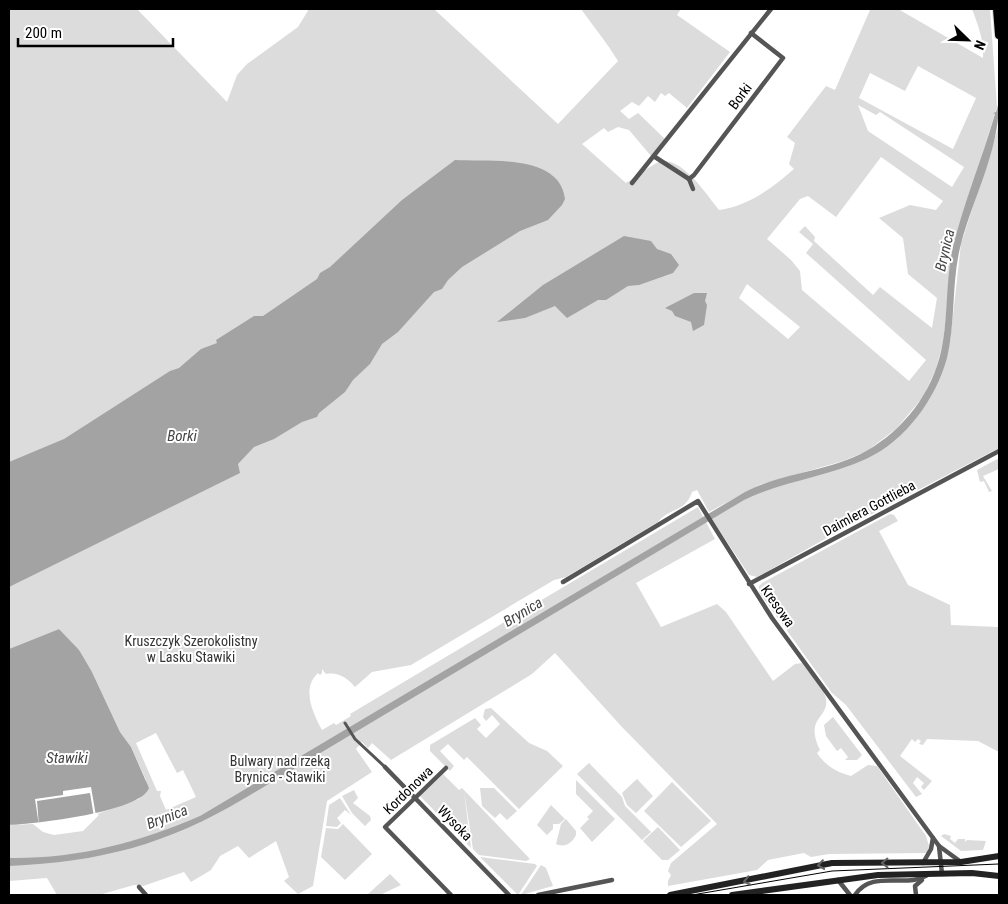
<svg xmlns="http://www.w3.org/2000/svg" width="1008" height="904" font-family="'Roboto Condensed',sans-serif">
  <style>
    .green { fill: #dcdcdc; fill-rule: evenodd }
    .water { fill: #a3a3a3 }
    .pier { fill: #fff }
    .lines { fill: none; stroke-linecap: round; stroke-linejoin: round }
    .motorway-casing { stroke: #dbdbdb; stroke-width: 10 }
    .pedestrian { stroke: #555; stroke-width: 3 }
    .minor { stroke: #555; stroke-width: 4.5 }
    .secondary { stroke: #222; stroke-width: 6 }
    .motorway { stroke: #000; stroke-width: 8 }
    .tram { stroke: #000; stroke-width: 1 }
    .oneway { stroke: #646464 }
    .labels { text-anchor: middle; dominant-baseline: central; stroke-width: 4; stroke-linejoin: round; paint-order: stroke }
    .street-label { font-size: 14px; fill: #000; stroke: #fff }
    .park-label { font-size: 14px; fill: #333; stroke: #fff }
    .water-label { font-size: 15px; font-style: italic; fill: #444; stroke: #fff }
  </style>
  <rect width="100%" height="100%" fill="#fff"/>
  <g class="green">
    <path d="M 9,9 L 137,9 L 227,102 L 237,75 L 247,64 L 298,27 L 309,9 L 434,9 L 558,124 L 618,61 C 607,43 594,27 581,9 L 681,9 L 677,15 L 730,52 L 687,108 L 669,93 L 665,96 L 661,93 L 655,102 L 648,96 L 639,106 L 632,102 L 620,111 L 629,119 L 638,113 L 665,139 L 651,156 L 629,130 L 618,127 L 608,132 L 604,128 L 582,144 L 626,183 C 633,179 655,162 662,161 C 684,159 707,195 719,210 C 749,206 772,188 794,169 L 789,164 L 795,143 L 787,137 L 826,86 L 835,90 L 870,10 L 868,9 L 898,9 L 983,58 C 984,40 978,25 972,9 L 990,9 L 997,107 L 954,246 L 943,342 L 936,369 L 923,397 L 897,428 L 867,451 L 843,461 L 759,485 L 709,512 L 697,490 L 692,492 C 685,513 670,507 658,522 L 566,577 L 554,580 L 411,665 L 372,672 L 355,687 C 347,678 339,672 326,674 L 322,669 L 322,673 L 320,675 L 318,673 C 301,689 313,713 322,730 L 334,723 L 336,725 L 351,716 L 350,714 L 698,507 L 715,539 L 636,583 L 661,627 L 717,604 L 726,612 L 773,681 L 795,664 L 802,663 C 809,673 824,687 826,699 C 829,719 804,717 820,750 L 817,753 C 826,766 836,772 851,776 L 868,765 L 877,766 L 926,836 L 929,846 L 927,853 L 829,854 L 811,857 L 804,853 L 768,860 L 757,870 L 668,886 L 668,881 L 671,875 L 668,871 L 671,863 L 717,824 L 621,726 L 555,653 L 532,674 L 391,760 L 372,743 L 368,748 L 362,742 L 356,749 L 372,772 L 327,801 L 313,886 L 298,894 L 284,881 L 289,877 L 276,841 L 249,858 L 238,846 L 220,856 L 211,870 L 191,882 L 184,872 L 143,886 L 134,885 L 99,895 L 57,895 L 47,878 L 9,881 L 9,825 L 33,824 L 43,832 L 54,835 L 83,831 L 99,815 L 97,814 L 139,799 L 146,780 L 131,747 L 120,732 L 92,672 L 59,629 L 9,649 ZM 918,66 L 976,98 L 953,149 L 859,98 L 870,73 L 905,91 ZM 858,105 L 876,115 L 880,112 L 964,167 L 952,187 L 868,131 ZM 881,157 L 943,201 L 936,210 L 910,205 L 879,218 L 903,238 L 908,274 L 937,298 L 932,328 L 880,287 L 873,295 L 814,241 L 815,237 L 805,226 L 799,232 L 813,244 L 806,253 L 926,360 L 909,381 L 802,290 L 800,271 L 791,260 L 767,239 L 800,199 L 808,196 L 836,217 ZM 747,284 L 800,327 L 788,339 L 739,298 ZM 156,733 L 177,773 L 183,770 L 196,797 L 166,810 L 160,796 L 161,791 L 157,791 L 136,743 Z"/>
    <path d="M 999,125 L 999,448 L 841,530 L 757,577 L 749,575 L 712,519 C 727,510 742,499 759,492 C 793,479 831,473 865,459 C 911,441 940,387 950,342 L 961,244 Z"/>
    <polygon points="999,458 999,469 983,476 992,491 989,492 984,481 980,482 977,470"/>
    <polygon points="890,514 894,515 898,521 879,531 908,585 950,605 951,625 999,627 999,752 978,741 927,739 923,745 919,744 921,741 918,739 915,742 912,739 900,756 932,781 924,790 921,787 924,783 917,777 913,783 922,794 916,797 846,705 832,693 759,592 759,586 762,583"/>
    <polygon points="491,708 529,743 547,751 563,766 519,809 467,757 464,760 448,744 440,751 454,766 450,771 430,751 430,745 475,718 481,725 477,729 486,738 500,724 492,715 486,721 483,717 485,709"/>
    <polygon points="833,717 862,755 857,760 845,760 848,757 841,748 837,751 826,736 824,725"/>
    <polygon points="589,763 622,797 625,806 651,832 642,840 577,774"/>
    <polygon points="443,774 459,790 462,788 530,859 526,861 479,855 473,849 464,791 471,848 420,796"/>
    <polygon points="637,779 653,796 636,813 627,805 622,793"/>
    <polygon points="576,780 615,819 592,842 580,828 589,819 587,817 593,811 576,794"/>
    <polygon points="672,782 711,821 681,847 644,811"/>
    <polygon points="480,788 494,788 517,811 507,820 500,813 495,818 482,806"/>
    <polygon points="354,790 358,798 353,803 370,816 371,820 365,826 352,813 342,796"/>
    <polygon points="340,798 351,815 345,810 337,818 341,823 337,827 326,826 329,805"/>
    <polygon points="551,805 565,819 559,824 553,824 553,829 547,835 537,825"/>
    <path d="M 566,819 L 576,831 L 576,835 C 572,843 565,848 556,844 L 561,824 Z"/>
    <polygon points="343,824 372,854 345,880 321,857 326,828 338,829"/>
    <polygon points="658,827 680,850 668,860 662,860 643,841"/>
    <polygon points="944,834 951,836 950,839 955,843 958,839 965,839 965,842 967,840 986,841 983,850 961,851 941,836"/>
    <polygon points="480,857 535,864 537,866 518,895"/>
    <polygon points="541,865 546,868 553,886 521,895"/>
    <polygon points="390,874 401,885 380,895 367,895"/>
  </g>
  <g class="water">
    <path d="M 999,102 C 999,151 973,198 961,244 C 951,281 956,321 947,358 C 936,398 906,441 866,459 C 827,477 783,481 744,500 L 245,798 C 166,845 100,862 9,866 L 9,858 C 75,859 139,843 200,816 L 745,492 C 785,471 834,472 873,447 C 910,423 936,386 943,341 C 948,310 946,278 953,247 C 964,202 982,159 995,114 L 993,113 L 996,112 Z"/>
    <path d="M 455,160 C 487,162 560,153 565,199 L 562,205 L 548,220 L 520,231 L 462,267 L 448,280 L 442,289 L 434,292 L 398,332 L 382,344 L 370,364 L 353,380 L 345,392 L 319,413 L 317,417 L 302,422 L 274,439 L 254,447 L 238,464 L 240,473 L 9,587 L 9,462 L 64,439 L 170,371 L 179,368 L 201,349 L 217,343 L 216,340 L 254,316 L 263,316 L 317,279 L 320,273 L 330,267 L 402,200 Z"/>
    <polygon points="624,236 651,241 657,249 671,254 679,265 673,273 639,285 628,286 606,300 598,300 567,318 555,306 525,318 497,322 543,285"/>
    <polygon points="694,293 707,293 705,301 707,305 704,325 693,331 691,322 675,316 672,311 665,308"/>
    <path d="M 59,629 L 79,650 L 92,672 L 120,732 L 131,747 L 149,788 C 141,812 34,824 9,825 L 9,649 Z"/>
  </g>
  <polygon class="pier" points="91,787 96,816 94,817 90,793 37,801 39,826 35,799 63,795 63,791"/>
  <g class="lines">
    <g class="motorway-casing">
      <polyline id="motorway" points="997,9 999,35"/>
    </g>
    <polyline class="pedestrian" points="345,723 355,739 385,767"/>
    <g class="minor">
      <polyline points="655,157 689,179 693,189"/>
      <polyline points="689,179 694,175 783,58 751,33"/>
      <polyline points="632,183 771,9"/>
      <polyline points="563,582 698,501 772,618 939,846 942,874"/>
      <polyline points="749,584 999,451"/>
      <polyline points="385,767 509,895"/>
      <polyline points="446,768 385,827 451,895"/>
      <polyline points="939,846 961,862"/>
      <polyline points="923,863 931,849 933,838"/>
      <polyline points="838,880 850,895"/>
      <polyline points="139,887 146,895"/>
      <polyline points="538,895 612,880"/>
      <path d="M 855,895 C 873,868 907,890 929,874"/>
      <polyline points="916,895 915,886 922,880"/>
    </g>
    <g class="secondary">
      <polyline points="670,895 832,863 961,862 999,856"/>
      <polyline points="732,895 878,875 972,873 999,876"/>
    </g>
    <use href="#motorway" class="motorway"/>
    <polyline class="tram" points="692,895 832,871 999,864"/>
  </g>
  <defs><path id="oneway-chevron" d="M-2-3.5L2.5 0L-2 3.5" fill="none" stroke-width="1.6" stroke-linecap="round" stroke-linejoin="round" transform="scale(1.25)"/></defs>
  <g class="oneway">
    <use href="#oneway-chevron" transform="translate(885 863) rotate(179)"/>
    <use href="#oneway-chevron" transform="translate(821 865) rotate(172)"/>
    <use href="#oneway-chevron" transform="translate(747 881) rotate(168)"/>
  </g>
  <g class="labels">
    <g class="street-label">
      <text transform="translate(740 96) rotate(-53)">Borki</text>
      <text transform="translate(869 508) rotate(-28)">Daimlera Gottlieba</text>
      <text transform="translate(778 606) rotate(55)">Kresowa</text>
      <text transform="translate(408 790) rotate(-44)">Kordonowa</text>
      <text transform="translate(455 823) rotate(46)">Wysoka</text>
    </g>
    <g class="park-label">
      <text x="191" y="641">Kruszczyk Szerokolistny<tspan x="191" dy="16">w Lasku Stawiki</tspan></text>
      <text x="280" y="761">Bulwary nad rzeką<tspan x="280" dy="16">Brynica - Stawiki</tspan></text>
    </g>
    <g class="water-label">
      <text transform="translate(945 250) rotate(-77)">Brynica</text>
      <text x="182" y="436">Borki</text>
      <text transform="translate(523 612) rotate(-31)">Brynica</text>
      <text x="67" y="758">Stawiki</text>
      <text transform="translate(167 817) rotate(-21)">Brynica</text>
    </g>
  </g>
  <rect width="1008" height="904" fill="none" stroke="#000000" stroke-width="20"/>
  <g transform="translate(968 40) rotate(113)" stroke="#ffffff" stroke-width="4" paint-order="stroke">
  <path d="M0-4L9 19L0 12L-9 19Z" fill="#000000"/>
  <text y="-8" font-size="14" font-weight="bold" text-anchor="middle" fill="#000000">N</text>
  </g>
  <path d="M18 38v8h155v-8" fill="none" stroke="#000000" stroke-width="2.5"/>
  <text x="25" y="38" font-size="15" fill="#000000" stroke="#ffffff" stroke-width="4" paint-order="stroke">200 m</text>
</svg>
